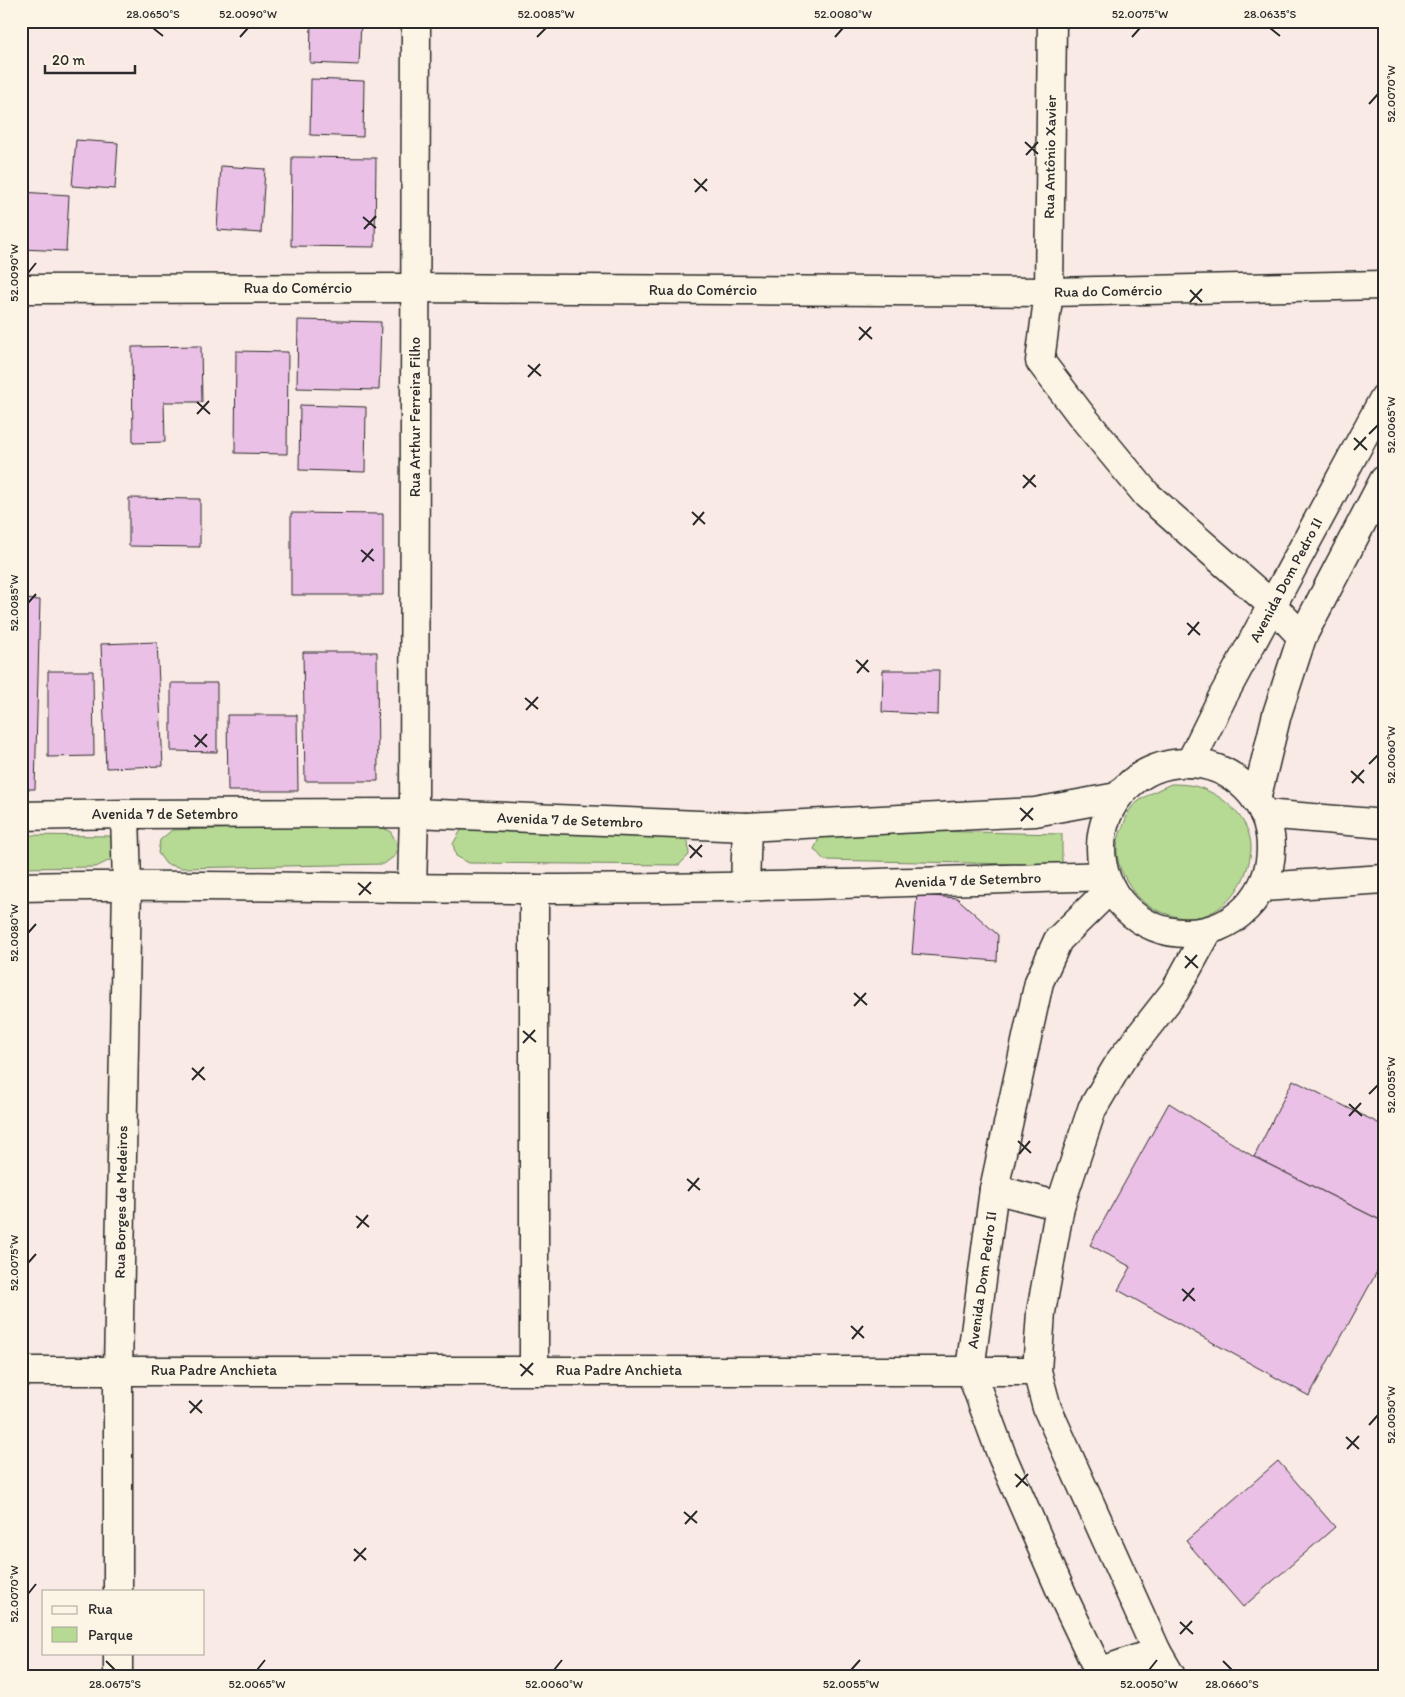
<svg xmlns="http://www.w3.org/2000/svg" width="1405" height="1697" font-family="Itim,sans-serif">
  <style>
    .green { fill: #b6d994; stroke: #708260 }
    .building { fill: #ebc0e6; stroke: #2b2b2b }
    .lines { fill: none; stroke-linecap: round; stroke-linejoin: round }
    .minor-casing { stroke: #2b2b2b; stroke-width: 31 }
    .tertiary-casing { stroke: #2b2b2b; stroke-width: 31 }
    .secondary-casing { stroke: #2b2b2b; stroke-width: 31 }
    .minor { stroke: #fcf5e5; stroke-width: 28 }
    .tertiary { stroke: #fcf5e5; stroke-width: 28 }
    .secondary { stroke: #fcf5e5; stroke-width: 28 }
    .ticks { fill: none; stroke: #2b2b2b; stroke-width: 2 }
    .labels { text-anchor: middle; dominant-baseline: central; stroke-width: 4; stroke-linejoin: round; paint-order: stroke }
    .street-label { font-size: 15px; fill: #2b2b2b; stroke: #fcf5e5 }
    .neatline { fill: none; stroke: #2b2b2b; stroke-width: 2 }
    .ticks-label { font-size: 12px; text-anchor: middle; fill: #2b2b2b }
  </style>
  <rect width="100%" height="100%" fill="#f9eae5"/>
  <filter id="ink" filterUnits="userSpaceOnUse"><feTurbulence type="fractalNoise" baseFrequency=".02" numOctaves="2"/><feDisplacementMap in="SourceGraphic" scale="10" xChannelSelector="R" yChannelSelector="G"/><feConvolveMatrix kernelMatrix="1 2 1 2 8 2 1 2 1" color-interpolation-filters="sRGB"/></filter>
  <g filter="url(#ink)">
    <g class="green">
      <path d="M 1171,784 C 1184,784 1197,785 1208,791 C 1230,801 1252,824 1251,849 C 1248,891 1213,929 1170,915 C 1151,909 1145,906 1133,890 C 1117,868 1111,850 1124,824 C 1126,819 1128,811 1132,807 C 1143,796 1158,790 1171,784 Z"/>
      <polygon points="376,825 390,831 397,843 396,855 384,864 182,868 166,864 158,853 160,840 172,830"/>
      <polygon points="475,825 681,829 688,841 689,855 679,865 469,863 456,856 453,844 461,830"/>
      <polygon points="835,829 1062,834 1062,865 824,860 814,849 821,835"/>
      <polygon points="21,835 110,836 117,848 110,860 96,867 21,868"/>
    </g>
    <g class="building">
      <polygon points="311,21 361,21 359,65 310,63"/>
      <polygon points="311,79 364,81 363,137 310,135"/>
      <polygon points="76,140 118,143 115,189 72,186"/>
      <polygon points="292,157 376,158 375,247 291,246"/>
      <polygon points="221,166 265,169 261,233 217,230"/>
      <polygon points="21,192 69,195 66,251 21,249"/>
      <polygon points="298,320 381,322 379,390 297,388"/>
      <polygon points="201,346 202,402 164,402 165,442 133,443 132,347"/>
      <polygon points="236,351 288,352 287,454 235,453"/>
      <polygon points="300,405 366,407 365,472 299,470"/>
      <polygon points="129,498 200,499 200,547 129,546"/>
      <polygon points="291,513 383,514 383,595 291,595"/>
      <polygon points="21,599 40,600 35,789 21,789"/>
      <polygon points="157,642 163,766 106,768 101,644"/>
      <polygon points="303,652 377,652 378,781 305,781"/>
      <polygon points="883,670 939,670 938,715 882,712"/>
      <polygon points="48,671 93,671 94,756 48,757"/>
      <polygon points="171,683 217,683 217,752 171,751"/>
      <polygon points="227,715 297,715 298,791 228,791"/>
      <polygon points="917,895 957,898 998,935 997,961 912,954"/>
      <polygon points="1293,1080 1384,1126 1384,1222 1254,1157"/>
      <polygon points="1169,1103 1254,1157 1384,1222 1384,1259 1309,1396 1118,1290 1131,1267 1090,1245"/>
      <polygon points="1278,1461 1335,1527 1243,1607 1186,1541"/>
    </g>
    <g class="lines">
      <g class="minor-casing">
        <g id="minor">
          <polyline points="1052,21 1049,292 1040,361 1081,415 1147,495 1272,605 1302,637"/>
          <polyline points="21,289 415,288 1049,292 1384,285"/>
          <polyline points="412,887 414,813 416,21"/>
          <polyline points="534,889 534,1370"/>
          <polyline points="21,1371 1037,1371"/>
          <polyline points="118,1591 118,1371 127,885 125,814"/>
          <polyline points="118,1653 118,1676"/>
          <polyline points="1095,1676 1099,1672 1157,1652"/>
        </g>
      </g>
      <g class="tertiary-casing">
        <g id="tertiary">
          <circle cx="1186" cy="848" r="85"/>
          <polyline points="1264,814 1384,824"/>
          <polyline points="1262,887 1384,879"/>
        </g>
      </g>
      <g class="secondary-casing">
        <g id="secondary">
          <polyline points="1190,763 1222,698 1384,398"/>
          <polyline points="1256,800 1277,714 1302,637 1384,480"/>
          <polyline points="21,816 125,814 414,813 747,827 1035,812 1117,797"/>
          <polyline points="745,886 747,827"/>
          <path d="M 21,887 C 192,883 363,889 533,889 C 724,889 915,882 1105,876"/>
          <polyline points="994,1189 1060,1206"/>
          <polyline points="1101,1676 1063,1596 1002,1456 970,1370 994,1189 1039,982 1058,940 1111,888"/>
          <polyline points="1171,1676 1157,1652 1047,1408 1037,1371 1041,1312 1060,1206 1092,1109 1121,1060 1175,991 1208,931"/>
        </g>
      </g>
      <use href="#minor" class="minor"/>
      <use href="#tertiary" class="tertiary"/>
      <use href="#secondary" class="secondary"/>
    </g>
  </g>
  <path class="ticks" d="M 153,28 L 163,36M 1270,28 L 1280,36M 240,37 L 248,28M 537,37 L 546,28M 835,37 L 843,28M 1132,37 L 1140,28M 1369,104 L 1378,94M 1025,142 L 1038,154M 1026,155 L 1038,142M 694,179 L 707,191M 695,192 L 707,179M 363,217 L 376,228M 364,229 L 376,216M 28,273 L 36,263M 1190,290 L 1202,302M 1190,302 L 1202,289M 859,327 L 872,339M 859,340 L 871,327M 528,365 L 541,376M 528,377 L 540,364M 197,402 L 210,414M 197,414 L 209,401M 1369,434 L 1378,425M 1354,438 L 1367,450M 1354,450 L 1366,437M 1023,475 L 1036,487M 1023,488 L 1035,475M 692,512 L 705,524M 693,525 L 704,512M 361,550 L 374,561M 362,562 L 373,549M 28,603 L 36,594M 1187,623 L 1200,635M 1188,635 L 1199,622M 856,660 L 869,672M 857,673 L 868,660M 525,698 L 538,709M 526,710 L 538,697M 194,735 L 207,747M 195,747 L 207,734M 1369,764 L 1378,755M 1351,771 L 1364,783M 1352,783 L 1364,770M 1020,808 L 1033,820M 1021,821 L 1033,808M 689,845 L 702,857M 690,858 L 702,845M 358,883 L 371,894M 359,895 L 371,882M 28,933 L 36,924M 1185,956 L 1198,968M 1185,968 L 1197,955M 854,993 L 867,1005M 854,1006 L 866,993M 523,1031 L 536,1042M 523,1043 L 535,1030M 192,1068 L 205,1080M 192,1080 L 204,1067M 1369,1094 L 1378,1085M 1349,1104 L 1362,1116M 1349,1116 L 1361,1103M 1018,1141 L 1031,1153M 1019,1154 L 1030,1141M 687,1179 L 700,1190M 688,1191 L 699,1178M 356,1216 L 369,1227M 357,1228 L 368,1215M 28,1263 L 36,1254M 1182,1289 L 1195,1301M 1183,1301 L 1194,1288M 851,1326 L 864,1338M 852,1339 L 863,1326M 520,1364 L 533,1375M 521,1376 L 533,1363M 189,1401 L 202,1413M 190,1413 L 202,1400M 1369,1425 L 1378,1415M 1346,1437 L 1359,1449M 1347,1449 L 1359,1436M 1015,1474 L 1028,1486M 1016,1487 L 1028,1474M 684,1512 L 697,1523M 685,1524 L 697,1511M 354,1549 L 366,1560M 354,1561 L 366,1548M 28,1594 L 36,1584M 1180,1622 L 1193,1634M 1180,1634 L 1192,1621M 106,1661 L 115,1670M 1223,1661 L 1232,1670M 257,1670 L 265,1660M 554,1670 L 562,1660M 851,1670 L 860,1660M 1149,1670 L 1157,1660"/>
  <g class="labels">
    <g class="street-label">
      <text transform="translate(1050 157) rotate(-89)">Rua Antônio Xavier</text>
      <text x="298" y="288">Rua do Comércio</text>
      <text x="703" y="290">Rua do Comércio</text>
      <text transform="translate(1108 291) rotate(-1)">Rua do Comércio</text>
      <text transform="translate(415 417) rotate(-90)">Rua Arthur Ferreira Filho</text>
      <text transform="translate(1286 580) rotate(-62)">Avenida Dom Pedro II</text>
      <text x="165" y="814">Avenida 7 de Setembro</text>
      <text transform="translate(570 820) rotate(2)">Avenida 7 de Setembro</text>
      <text transform="translate(968 880) rotate(-2)">Avenida 7 de Setembro</text>
      <text transform="translate(121 1202) rotate(-89)">Rua Borges de Medeiros</text>
      <text transform="translate(982 1280) rotate(-82)">Avenida Dom Pedro II</text>
      <text x="214" y="1370">Rua Padre Anchieta</text>
      <text x="619" y="1370">Rua Padre Anchieta</text>
    </g>
  </g>
  <rect width="1405" height="1697" fill="none" stroke="#fcf5e5" stroke-width="55"/>
  <rect x="42" y="1590" width="162" height="65" fill="#fcf5e5" stroke="#a8a49b"/>
  <rect x="52" y="1606" width="25" height="8" fill="#fcf5e5" stroke="#a8a49b"/>
  <text x="88" y="1614" font-size="15" fill="#2b2b2b">Rua</text>
  <rect x="52" y="1627" width="25" height="15" fill="#b6d994" stroke="#a8a49b"/>
  <text x="88" y="1640" font-size="15" fill="#2b2b2b">Parque</text>
  <path d="M45 65v8h90v-8" fill="none" stroke="#2b2b2b" stroke-width="2.5"/>
  <text x="52" y="65" font-size="15" fill="#2b2b2b" stroke="#fcf5e5" stroke-width="4" paint-order="stroke">20 m</text>
  <rect x="28" y="28" width="1350" height="1642" class="neatline"/>
  <g class="ticks-label">
    <text x="153" y="18">28.0650°S</text>
    <text x="248" y="18">52.0090°W</text>
    <text x="546" y="18">52.0085°W</text>
    <text x="843" y="18">52.0080°W</text>
    <text x="1140" y="18">52.0075°W</text>
    <text x="1270" y="18">28.0635°S</text>
    <text transform="translate(1391 94) rotate(-90)" y="4">52.0070°W</text>
    <text transform="translate(14 273) rotate(-90)" y="4">52.0090°W</text>
    <text transform="translate(1391 425) rotate(-90)" y="4">52.0065°W</text>
    <text transform="translate(14 603) rotate(-90)" y="4">52.0085°W</text>
    <text transform="translate(1391 755) rotate(-90)" y="4">52.0060°W</text>
    <text transform="translate(14 933) rotate(-90)" y="4">52.0080°W</text>
    <text transform="translate(1391 1085) rotate(-90)" y="4">52.0055°W</text>
    <text transform="translate(14 1263) rotate(-90)" y="4">52.0075°W</text>
    <text transform="translate(1391 1415) rotate(-90)" y="4">52.0050°W</text>
    <text transform="translate(14 1594) rotate(-90)" y="4">52.0070°W</text>
    <text x="115" y="1688">28.0675°S</text>
    <text x="257" y="1688">52.0065°W</text>
    <text x="554" y="1688">52.0060°W</text>
    <text x="851" y="1688">52.0055°W</text>
    <text x="1149" y="1688">52.0050°W</text>
    <text x="1232" y="1688">28.0660°S</text>
  </g>
</svg>
